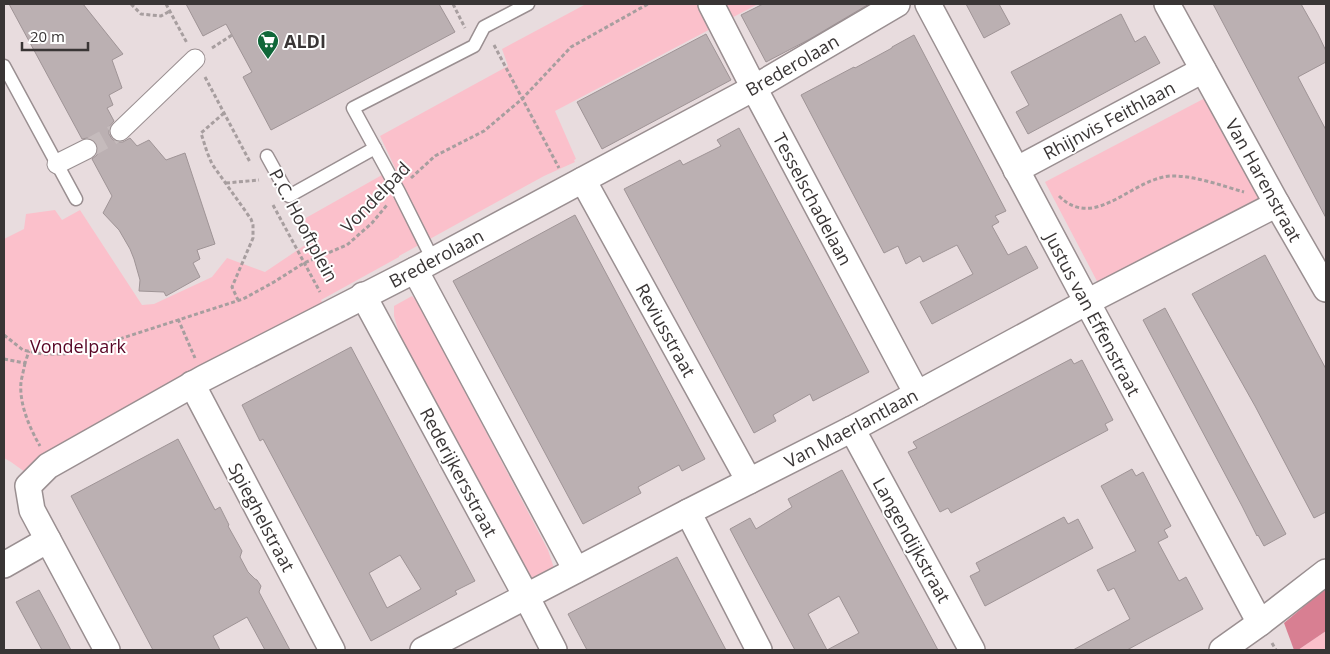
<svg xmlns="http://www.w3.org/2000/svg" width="1330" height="654" font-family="'Open Sans',sans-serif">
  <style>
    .green { fill: #fbc0cb }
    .forest { fill: #d87f92 }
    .building { fill: #bbb0b2; stroke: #9f9496; fill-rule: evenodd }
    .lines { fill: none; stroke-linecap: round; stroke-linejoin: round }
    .pedestrian-tunnel { stroke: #c5bbbc; stroke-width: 19; stroke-dasharray: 19 9; stroke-linecap: butt }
    .service-casing { stroke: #9a8f91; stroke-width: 15 }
    .pedestrian-casing { stroke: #9a8f91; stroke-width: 21 }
    .minor-casing { stroke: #9a8f91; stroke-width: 28 }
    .path { stroke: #a79e9f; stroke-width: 3; stroke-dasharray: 4 2.5; stroke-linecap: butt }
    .service { stroke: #fff; stroke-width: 12 }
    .pedestrian { stroke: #fff; stroke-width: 19 }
    .minor { stroke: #fff; stroke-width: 25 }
    .labels { text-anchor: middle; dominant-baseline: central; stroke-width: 4; stroke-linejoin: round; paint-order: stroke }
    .poi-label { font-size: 18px; font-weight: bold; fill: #393535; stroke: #fff; text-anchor: start }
    .street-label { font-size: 18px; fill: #393535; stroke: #fff }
    .park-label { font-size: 18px; fill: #580525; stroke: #fff }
  </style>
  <rect width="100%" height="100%" fill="#e8dcde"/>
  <g class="green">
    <polygon points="586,4 758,4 555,111 576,159 574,160 575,162 544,176 399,256 399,257 321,300 324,306 25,472 11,462 4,458 4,239 24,229 26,214 55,210 62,220 80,210 142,305 154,304 212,277 227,258 265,272 314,239 304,219 382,175 383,177 396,170 380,136 508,66 502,49"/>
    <polygon points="1207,97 1261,197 1098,283 1045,182"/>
    <polygon points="412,296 418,302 548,550 555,571 536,581 528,578 455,444 399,333 394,316 394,306"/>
    <polygon points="1326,631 1326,650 1298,650"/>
  </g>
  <polygon class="forest" points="1326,588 1326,631 1298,650 1294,650 1284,623"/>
  <g class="building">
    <polygon points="9,4 83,4 123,54 112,60 122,88 109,95 113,105 107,108 114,121 109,127 109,134 112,139 117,142 123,142 130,138 137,146 149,140 166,160 185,153 215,244 197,250 200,259 193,263 200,277 166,296 164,292 139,291 140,280 134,259 130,249 119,230 103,213 112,196 92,159 97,155 98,149 97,144 93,139 87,138 82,139"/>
    <polygon points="186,4 439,4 455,32 271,130 243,77 252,72 226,24 203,36"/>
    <polygon points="763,4 869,4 810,39 766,62 741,15"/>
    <polygon points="966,4 999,4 1010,24 984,38"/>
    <polygon points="1213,4 1301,4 1318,34 1326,51 1326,62 1298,77 1326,130 1326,218"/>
    <polygon points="1121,14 1135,42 1145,36 1160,63 1028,134 1016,112 1029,105 1011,72"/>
    <polygon points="706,34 731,80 602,149 577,102"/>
    <polygon points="914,35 1006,211 995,216 999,222 992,226 1008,255 1026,246 1038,268 932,324 920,302 973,274 957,245 923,262 920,256 906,264 898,246 884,253 801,95 854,67 855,68 892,48 892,47"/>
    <polygon points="739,128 869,372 813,401 810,394 773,415 776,421 754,433 624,189 680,160 683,165 721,146 717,140"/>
    <polygon points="575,215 705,459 682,471 679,465 638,487 641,493 583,524 453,281"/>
    <polygon points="1265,255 1326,369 1326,512 1314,518 1255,406 1192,294"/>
    <polygon points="1165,308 1286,534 1264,546 1258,535 1257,536 1242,506 1143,320"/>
    <path d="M 351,347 L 475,581 L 455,591 L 457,594 L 371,641 L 263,439 L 260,441 L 242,405 ZM 400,555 L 421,589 L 387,608 L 369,573 Z"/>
    <polygon points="1071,359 1074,364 1082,360 1113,420 1105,424 1108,430 951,513 948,508 940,512 908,452 917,448 913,442"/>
    <polygon points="178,439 215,510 220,507 229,525 228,526 242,551 240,557 248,572 255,579 257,580 261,586 259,592 290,650 265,650 247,617 213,636 220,650 153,650 71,496"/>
    <polygon points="1132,469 1136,476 1143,472 1171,526 1164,530 1168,537 1158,542 1179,581 1186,577 1203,609 1127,650 1073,650 1130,619 1114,588 1108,591 1097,570 1136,551 1101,486"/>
    <path d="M 842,470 L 880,542 L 938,650 L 795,650 L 749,565 L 730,529 L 750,518 L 756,529 L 792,507 L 788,499 ZM 839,596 L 859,633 L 827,650 L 808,614 Z"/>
    <polygon points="1064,517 1068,524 1078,519 1093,548 985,606 970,576 980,571 976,563"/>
    <polygon points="677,557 726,650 587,650 568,614"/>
    <polygon points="39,590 58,625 71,650 42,650 16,602"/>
  </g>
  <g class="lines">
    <polyline class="pedestrian-tunnel" points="87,149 120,131"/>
    <g class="service-casing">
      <g id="service">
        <polyline points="4,66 76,199"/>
        <polyline points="267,156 289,196 375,148"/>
        <polyline points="433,260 399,192 353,108 474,46 484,27 528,4"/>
      </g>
    </g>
    <g class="pedestrian-casing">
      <g id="pedestrian">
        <polyline points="120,131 195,59"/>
        <polyline points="57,164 87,149"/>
      </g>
    </g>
    <g class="minor-casing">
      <g id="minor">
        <polyline points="711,4 754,88 917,394"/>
        <polyline points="928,4 1087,302 1260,623"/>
        <polyline points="1167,4 1277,204 1326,289"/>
        <polyline points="1016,170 1203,70"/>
        <polyline points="583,180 749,481"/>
        <polyline points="415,270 576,570"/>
        <polyline points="363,295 526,596 554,650"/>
        <polyline points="192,384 332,650"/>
        <polyline points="852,429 972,650"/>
        <polyline points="688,512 759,650"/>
        <polyline points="4,565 48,540"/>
        <polyline points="107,650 32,510 28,486 48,466 204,378 415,270 754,88 897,4"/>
        <polyline points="423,650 688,512 852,429 1087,302 1277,204"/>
        <polyline points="1222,650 1260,623 1326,572"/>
      </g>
    </g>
    <g class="path">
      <polyline points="131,4 141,14 161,16 170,11"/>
      <polyline points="166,4 187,43"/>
      <polyline points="453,4 465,28"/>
      <polyline points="494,45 559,168"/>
      <polyline points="212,48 232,35"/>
      <polyline points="205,77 250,162"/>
      <polyline points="224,113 201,133 207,152 212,164 251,219 253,225 253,238 232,287 238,300"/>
      <polyline points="411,178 435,156 484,131 522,99 571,47 648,4"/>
      <polyline points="226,183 259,180"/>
      <path d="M 1059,196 C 1096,233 1134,175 1174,176 C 1196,176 1223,186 1244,192"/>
      <polyline points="273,205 320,292"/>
      <polyline points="178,319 195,358"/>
      <polyline points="4,335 23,350 42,354 64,354 101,345 243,299 274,282 304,263 347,245 372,223 387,205"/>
      <polyline points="4,359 25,363 29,351"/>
      <path d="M 25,363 C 24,369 22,376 21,382 C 19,403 29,427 40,446"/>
      <polyline points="1272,643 1276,650"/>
    </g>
    <use href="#service" class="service"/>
    <use href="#pedestrian" class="pedestrian"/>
    <use href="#minor" class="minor"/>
  </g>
  <defs>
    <g id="supermarket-pin" transform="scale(1.125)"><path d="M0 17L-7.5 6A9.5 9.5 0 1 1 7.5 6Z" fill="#0f6739" stroke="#fff"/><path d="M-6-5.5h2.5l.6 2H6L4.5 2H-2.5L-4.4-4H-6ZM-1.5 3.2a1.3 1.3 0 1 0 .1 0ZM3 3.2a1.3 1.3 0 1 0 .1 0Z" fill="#fff"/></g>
  </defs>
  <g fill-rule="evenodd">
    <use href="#supermarket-pin" x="268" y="41"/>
  </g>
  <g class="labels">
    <g class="poi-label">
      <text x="284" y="41">ALDI</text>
    </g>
    <g class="street-label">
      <text transform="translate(792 65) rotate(-30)">Brederolaan</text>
      <text transform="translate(1109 120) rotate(-28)">Rhijnvis Feithlaan</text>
      <text transform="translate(1264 180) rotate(61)">Van Harenstraat</text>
      <text transform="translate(375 197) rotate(-46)">Vondelpad</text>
      <text transform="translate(813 199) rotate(62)">Tesselschadelaan</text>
      <text transform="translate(304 225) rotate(62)">P.C. Hooftplein</text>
      <text transform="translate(436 258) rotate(-28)">Brederolaan</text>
      <text transform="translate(1093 314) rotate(62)">Justus van Effenstraat</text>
      <text transform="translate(666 330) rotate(61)">Reviusstraat</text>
      <text transform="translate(851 428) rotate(-28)">Van Maerlantlaan</text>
      <text transform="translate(459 472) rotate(62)">Rederijkersstraat</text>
      <text transform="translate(262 517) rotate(62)">Spieghelstraat</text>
      <text transform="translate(912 540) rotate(61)">Langendijkstraat</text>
    </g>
    <g class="park-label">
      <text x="78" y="346">Vondelpark</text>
    </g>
  </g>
  <rect width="1330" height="654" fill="none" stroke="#393535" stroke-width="10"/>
  <path d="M22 42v8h66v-8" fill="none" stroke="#393535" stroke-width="2.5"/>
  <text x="30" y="42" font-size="15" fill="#393535" stroke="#ffffff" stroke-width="4" paint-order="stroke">20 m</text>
</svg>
